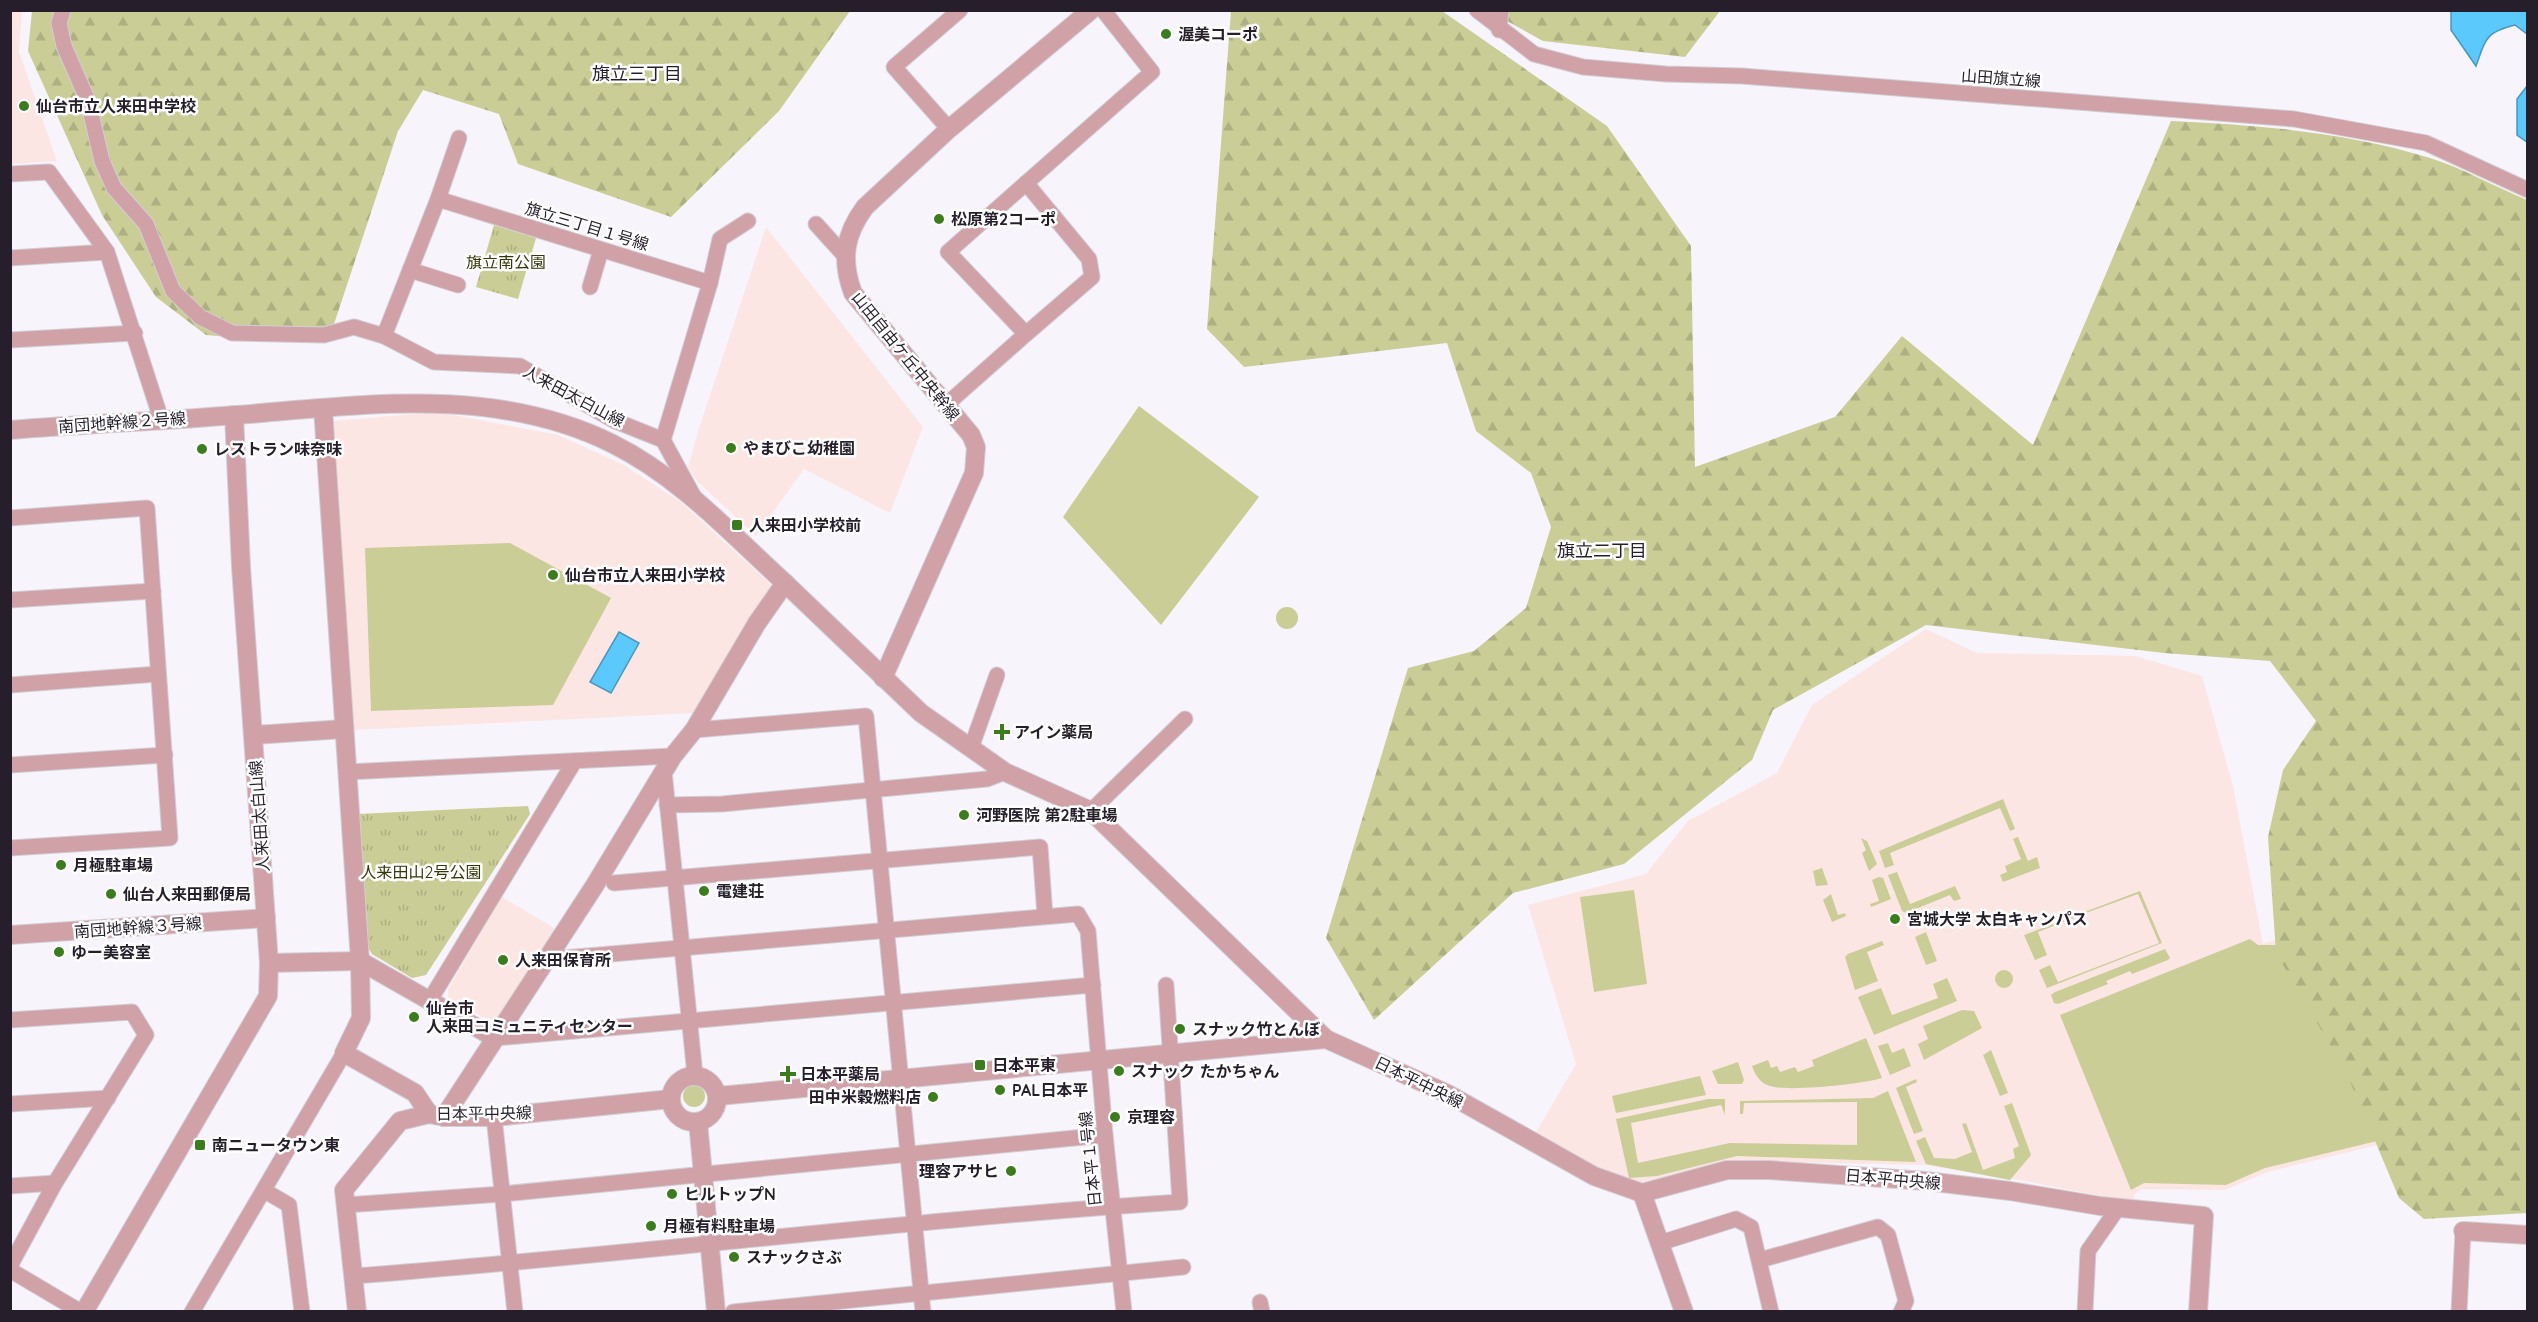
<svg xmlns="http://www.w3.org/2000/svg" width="2538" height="1322" font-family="Quicksand,'Noto Sans JP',sans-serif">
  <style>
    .education { fill: #fce6e4 }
    .green { fill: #cacd95 }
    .forest { fill: url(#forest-firs) }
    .park { fill: url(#park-tufts) }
    .water { fill: #5bc9fc; stroke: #4b96bd; stroke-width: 1.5 }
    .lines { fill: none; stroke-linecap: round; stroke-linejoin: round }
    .minor-casing { stroke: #d2ced6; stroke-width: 17 }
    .tertiary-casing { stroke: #d2ced6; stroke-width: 20 }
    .minor { stroke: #d0a1a7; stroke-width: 15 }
    .tertiary { stroke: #d0a1a7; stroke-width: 18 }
    .poi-dot { fill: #3b7d1e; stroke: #fff; stroke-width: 2 }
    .labels { text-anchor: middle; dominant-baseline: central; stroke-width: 5; stroke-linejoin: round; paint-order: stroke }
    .poi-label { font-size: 16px; font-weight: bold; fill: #261f2b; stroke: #fff; text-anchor: start }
    .street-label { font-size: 16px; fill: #261f2b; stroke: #fff }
    .park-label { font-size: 16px; fill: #36360b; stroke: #fff }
    .neighbourhood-label { font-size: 18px; fill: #261f2b; stroke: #fff }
  </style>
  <defs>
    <pattern id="forest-firs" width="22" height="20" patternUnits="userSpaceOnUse" patternTransform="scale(1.5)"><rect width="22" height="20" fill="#cacd95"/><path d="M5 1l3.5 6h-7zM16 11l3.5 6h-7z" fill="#adb081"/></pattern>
    <pattern id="park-tufts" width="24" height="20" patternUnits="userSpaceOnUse" patternTransform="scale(1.5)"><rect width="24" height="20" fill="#cacd95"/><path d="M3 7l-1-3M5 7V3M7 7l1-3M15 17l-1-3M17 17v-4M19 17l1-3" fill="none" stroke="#adb081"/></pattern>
  </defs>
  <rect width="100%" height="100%" fill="#f8f4fb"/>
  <g class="education">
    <polygon points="11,10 22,11 19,52 57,161 11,164"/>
    <polygon points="766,227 923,427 890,513 804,469 756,536 697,481 688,468 699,428"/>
    <polygon points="438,412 558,435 622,464 681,502 768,582 773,588 696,713 353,730 333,421"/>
    <polygon points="1926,629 1977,653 2136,656 2202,676 2233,786 2263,944 2294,934 2398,1140 2268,1172 2225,1190 2142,1189 2133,1195 2136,1203 2025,1181 1924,1165 1732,1161 1633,1184 1592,1168 1535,1134 1576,1064 1528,905 1646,874 1688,821 1777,773 1812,705"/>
    <polygon points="502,897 559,931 499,1020 491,1022 448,997 448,989"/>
  </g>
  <g class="green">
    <polygon points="1139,406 1259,497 1161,625 1063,517"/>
    <polygon points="510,543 611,598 553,705 371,711 365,548"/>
    <circle cx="1287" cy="618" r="11"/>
    <polygon points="2003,799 2015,829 2010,831 2000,808 1890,853 1894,865 1885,868 1879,851"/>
    <polygon points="2018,837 2028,861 2037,857 2040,868 2003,882 2000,875 2007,872 2005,866 2021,859 2013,839"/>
    <polygon points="1861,838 1867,841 1877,864 1869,871 1862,853 1866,850"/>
    <polygon points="1822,868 1828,885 1816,886 1813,871"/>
    <polygon points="1897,872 1910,904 1955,886 1961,899 1954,901 1950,895 1906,913 1902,911 1888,875"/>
    <polygon points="1879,877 1883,878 1891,899 1871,907 1870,904 1879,901 1872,880"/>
    <polygon points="1634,890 1647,984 1594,992 1580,897"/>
    <polygon points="2140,891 2162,943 2047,988 2039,970 2050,965 2058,982 2159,943 2138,894 2083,914 2082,913"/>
    <polygon points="1831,894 1838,915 1845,913 1846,916 1832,922 1823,900"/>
    <polygon points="2074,916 2074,918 2038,932 2047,955 2035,960 2024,935"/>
    <polygon points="1926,932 1937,961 1926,965 1915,937"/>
    <polygon points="2250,939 2258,945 2285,945 2381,1140 2265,1168 2226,1185 2144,1183 2131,1190 2060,1015"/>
    <polygon points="1882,941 1884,945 1867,952 1878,981 1855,990 1845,957 1848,954"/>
    <polygon points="2165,949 2170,958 2168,960 2132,974 2130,971 2106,981 2108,984 2058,1004 2054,1003 2051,995 2055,992"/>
    <circle cx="2004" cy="979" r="9"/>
    <polygon points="1947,978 1957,1001 1874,1035 1858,997 1881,988 1892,1015 1938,998 1933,984"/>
    <polygon points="1962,1010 1974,1011 1982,1028 1924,1060 1918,1044 1928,1039 1923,1026"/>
    <path d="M 1866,1038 L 1882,1078 C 1864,1084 1787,1092 1770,1086 C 1760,1083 1755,1075 1752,1066 L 1768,1060 L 1771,1068 L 1777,1066 L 1780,1072 L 1795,1067 L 1798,1072 L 1814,1066 L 1812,1060 Z"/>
    <polygon points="1888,1043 1892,1053 1904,1048 1911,1066 1890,1075 1878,1046"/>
    <polygon points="1991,1050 2008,1093 2000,1096 1983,1055"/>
    <polygon points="1738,1062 1744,1080 1742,1084 1718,1084 1712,1071"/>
    <polygon points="1700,1076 1706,1095 1616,1113 1612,1096"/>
    <polygon points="1916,1079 1917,1082 1906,1087 1923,1131 1914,1134 1896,1088"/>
    <circle cx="694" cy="1096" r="11"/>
    <polygon points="1888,1091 1916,1162 1737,1156 1657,1176 1629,1178 1616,1119 1708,1099 1725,1099 1725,1115 1721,1105 1631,1123 1638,1163 1730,1143 1857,1145 1857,1102 1744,1103 1743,1114 1740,1114 1740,1101 1873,1098"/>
    <polygon points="2012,1103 2031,1155 2010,1180 1926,1164 1916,1141 1925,1137 1934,1158 1955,1159 1972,1152 1962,1124 1966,1123 1983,1170 2015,1158 2013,1149 2019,1146 2004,1106"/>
  </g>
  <g class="forest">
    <polygon points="32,11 850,11 779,111 671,217 518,164 499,114 423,90 398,131 334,324 275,341 206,335 156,297 102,215 28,51"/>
    <path d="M 1231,11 L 1442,11 L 1607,126 L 1691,246 L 1695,467 L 1835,417 L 1902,336 L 2033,445 L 2171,121 C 2257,125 2347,132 2430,158 C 2463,168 2495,187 2527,200 L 2527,1213 L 2424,1219 L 2399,1198 L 2346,1072 L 2276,953 L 2268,837 L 2283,770 L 2316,721 L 2270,661 L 2164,653 L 1926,625 L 1773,710 L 1752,760 L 1624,864 L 1513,893 L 1374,1020 L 1326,938 L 1408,668 L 1474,651 L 1526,608 L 1551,527 L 1531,473 L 1476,431 L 1447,343 L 1244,367 L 1207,329 Z"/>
    <polygon points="1508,11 1720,11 1685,57 1543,41 1507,21"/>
  </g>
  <g class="park">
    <polygon points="494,225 536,238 518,299 476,287"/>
    <polygon points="528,806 530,814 426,975 412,978 372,954 365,943 357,814"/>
  </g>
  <g class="water">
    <path d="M 2451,11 L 2527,11 L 2527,34 L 2515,25 C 2486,32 2486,38 2476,66 L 2451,30 Z"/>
    <polygon points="2527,86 2527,142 2517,135 2517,99"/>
    <polygon points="619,632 639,643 611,693 590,682"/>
  </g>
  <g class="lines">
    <g class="minor-casing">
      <g id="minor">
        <polyline points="63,10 59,23 64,46 88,101 102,161 114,188 146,224 173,291 200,317 232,333 324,335 354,327 384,336 434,362 520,366 613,420 663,440 694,497"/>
        <polyline points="1477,10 1534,54 1583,67 1666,74 1742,76 2294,119 2426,143 2528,190"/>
        <polyline points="1499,30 1501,10"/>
        <polyline points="949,129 894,67 960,10"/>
        <polyline points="10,174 49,172 107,252 161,419"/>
        <polyline points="1026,183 1089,259 1092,277 1026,334"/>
        <polyline points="438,199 459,138"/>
        <polyline points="816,224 844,255"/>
        <polyline points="10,258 107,252"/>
        <polyline points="410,270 458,285"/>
        <polyline points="710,283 720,239 748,221"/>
        <polyline points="590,287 601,250"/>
        <polyline points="384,336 438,199 710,283 663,440"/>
        <polyline points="10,340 135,333"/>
        <polyline points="947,404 1026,334 948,252 1152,72 1103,10"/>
        <polyline points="10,518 147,508 170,838 10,848"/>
        <polyline points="10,600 153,591"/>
        <polyline points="10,685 158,674"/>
        <polyline points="694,730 866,716 923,1312"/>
        <polyline points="971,748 997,675"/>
        <polyline points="10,765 165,755"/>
        <polyline points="664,771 695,1075"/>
        <polyline points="347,772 673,756"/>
        <polyline points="667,805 722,804 987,779 1005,772"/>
        <polyline points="1091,811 1185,719"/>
        <polyline points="614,883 1040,847 1045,916"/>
        <polyline points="564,958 1078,914 1088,931 1105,1135 1124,1312"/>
        <polyline points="430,1000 574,762"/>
        <polyline points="10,1020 132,1012 146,1035 55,1183 10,1266"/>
        <polyline points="495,1038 1093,985"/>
        <polyline points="10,1104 108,1098"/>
        <polyline points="494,1117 515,1312"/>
        <polyline points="10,1186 55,1183"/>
        <polyline points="265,1191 289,1205 302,1312"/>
        <polyline points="346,1205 502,1194 1105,1135"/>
        <polyline points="1660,1243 1736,1219 1751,1227 1771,1312"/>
        <polyline points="1760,1260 1878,1227 1888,1235 1906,1301 1901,1312"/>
        <polyline points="10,1270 81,1312"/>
        <path d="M 354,1276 C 630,1255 904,1220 1180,1202 L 1166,985"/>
        <polyline points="1260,1302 1262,1312"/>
        <polyline points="192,1312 344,1053"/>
        <polyline points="733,1312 1183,1267"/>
        <polyline points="2085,1312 2088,1251 2118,1208"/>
        <polyline points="2459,1312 2463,1231"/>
      </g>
    </g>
    <g class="tertiary-casing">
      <g id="tertiary">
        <polyline points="323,408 360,961 361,1018 344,1053 415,1093 429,1114"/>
        <path d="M 10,430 C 86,424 162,421 237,415 C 363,405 495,385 613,444 C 681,478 730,533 785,583"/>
        <path d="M 883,678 L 974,473 L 976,447 L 971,435 L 853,293 C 841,261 844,235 865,207 L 949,129 L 1091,10"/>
        <polyline points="254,735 344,729"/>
        <polyline points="10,935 266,918"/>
        <polyline points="269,963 360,961 495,1038"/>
        <circle cx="694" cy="1099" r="23"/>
        <polyline points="718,1096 1326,1039 1448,1094 1594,1176 1642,1193 1727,1170 1768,1170 1926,1181 2010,1191 2100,1206 2204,1216 2198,1312"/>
        <polyline points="444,1117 595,885 673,756 694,730 757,623 785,583 921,713 1005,772 1091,811 1326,1039"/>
        <polyline points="698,1122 716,1312"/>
        <polyline points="1642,1193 1684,1312"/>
        <polyline points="2463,1231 2528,1235"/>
        <polyline points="84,1312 268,996 269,963 241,567 234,415"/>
        <polyline points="357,1312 344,1190 400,1121 429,1114 444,1117 494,1117 671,1099"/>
      </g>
    </g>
    <use href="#minor" class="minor"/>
    <use href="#tertiary" class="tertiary"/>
  </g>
  <g class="poi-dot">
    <circle cx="1166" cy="34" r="6"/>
    <circle cx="24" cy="106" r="6"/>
    <circle cx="939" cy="219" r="6"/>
    <circle cx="731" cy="448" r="6"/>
    <circle cx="202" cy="449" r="6"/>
    <rect x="731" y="519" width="12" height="12" rx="3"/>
    <circle cx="553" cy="575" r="6"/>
    <path d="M999 723h6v6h6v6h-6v6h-6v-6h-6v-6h6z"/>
    <circle cx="964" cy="815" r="6"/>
    <circle cx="61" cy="865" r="6"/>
    <circle cx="704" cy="891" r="6"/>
    <circle cx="111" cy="894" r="6"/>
    <circle cx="1895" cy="919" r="6"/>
    <circle cx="59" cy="952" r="6"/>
    <circle cx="503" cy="960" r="6"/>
    <circle cx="414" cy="1017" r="6"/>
    <circle cx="1180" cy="1029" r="6"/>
    <rect x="974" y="1059" width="12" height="12" rx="3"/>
    <circle cx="1119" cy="1071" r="6"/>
    <path d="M785 1065h6v6h6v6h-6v6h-6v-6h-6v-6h6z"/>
    <circle cx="1000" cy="1090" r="6"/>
    <circle cx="933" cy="1097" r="6"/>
    <circle cx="1115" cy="1117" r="6"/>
    <rect x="194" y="1139" width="12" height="12" rx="3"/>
    <circle cx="1011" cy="1171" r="6"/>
    <circle cx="672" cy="1194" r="6"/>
    <circle cx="651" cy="1226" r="6"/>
    <circle cx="734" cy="1257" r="6"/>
  </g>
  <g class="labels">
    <g class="poi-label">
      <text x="1178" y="34">渥美コーポ</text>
      <text x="36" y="106">仙台市立人来田中学校</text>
      <text x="951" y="219">松原第2コーポ</text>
      <text x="743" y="448">やまびこ幼稚園</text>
      <text x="214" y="449">レストラン味奈味</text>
      <text x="749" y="525">人来田小学校前</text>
      <text x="565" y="575">仙台市立人来田小学校</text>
      <text x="1014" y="732">アイン薬局</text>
      <text x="976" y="815">河野医院 第2駐車場</text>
      <text x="73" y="865">月極駐車場</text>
      <text x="716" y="891">電建荘</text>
      <text x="123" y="894">仙台人来田郵便局</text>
      <text x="1907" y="919">宮城大学 太白キャンパス</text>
      <text x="71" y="952">ゆー美容室</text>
      <text x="515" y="960">人来田保育所</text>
      <text x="426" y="1008">仙台市<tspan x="426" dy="18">人来田コミュニティセンター</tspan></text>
      <text x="1192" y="1029">スナック竹とんぼ</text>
      <text x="992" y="1065">日本平東</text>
      <text x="1131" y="1071">スナック たかちゃん</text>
      <text x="800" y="1074">日本平薬局</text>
      <text x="1012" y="1090">PAL日本平</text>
      <text x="921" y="1097" text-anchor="end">田中米穀燃料店</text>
      <text x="1127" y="1117">京理容</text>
      <text x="212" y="1145">南ニュータウン東</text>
      <text x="999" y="1171" text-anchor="end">理容アサヒ</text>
      <text x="684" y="1194">ヒルトップN</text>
      <text x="663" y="1226">月極有料駐車場</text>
      <text x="746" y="1257">スナックさぶ</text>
    </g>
    <g class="street-label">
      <text transform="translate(2001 78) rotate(4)">山田旗立線</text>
      <text transform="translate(587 226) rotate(17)">旗立三丁目１号線</text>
      <text transform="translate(906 356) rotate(51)">山田自由ケ丘中央幹線</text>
      <text transform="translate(574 396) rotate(28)">人来田太白山線</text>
      <text transform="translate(122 422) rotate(-4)">南団地幹線２号線</text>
      <text transform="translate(259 816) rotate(-94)">人来田太白山線</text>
      <text transform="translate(138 927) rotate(-4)">南団地幹線３号線</text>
      <text transform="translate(1419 1082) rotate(26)">日本平中央線</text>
      <text transform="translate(484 1113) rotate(-1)">日本平中央線</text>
      <text transform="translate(1090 1159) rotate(-96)">日本平１号線</text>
      <text transform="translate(1893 1179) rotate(5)">日本平中央線</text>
    </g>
    <g class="park-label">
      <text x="506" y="262">旗立南公園</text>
      <text x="421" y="872">人来田山2号公園</text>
    </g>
    <g class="neighbourhood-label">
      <text x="637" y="73">旗立三丁目</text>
      <text x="1602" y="550">旗立二丁目</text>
    </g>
  </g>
  <rect width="2538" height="1322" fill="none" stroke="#261f2b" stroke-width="24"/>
</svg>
